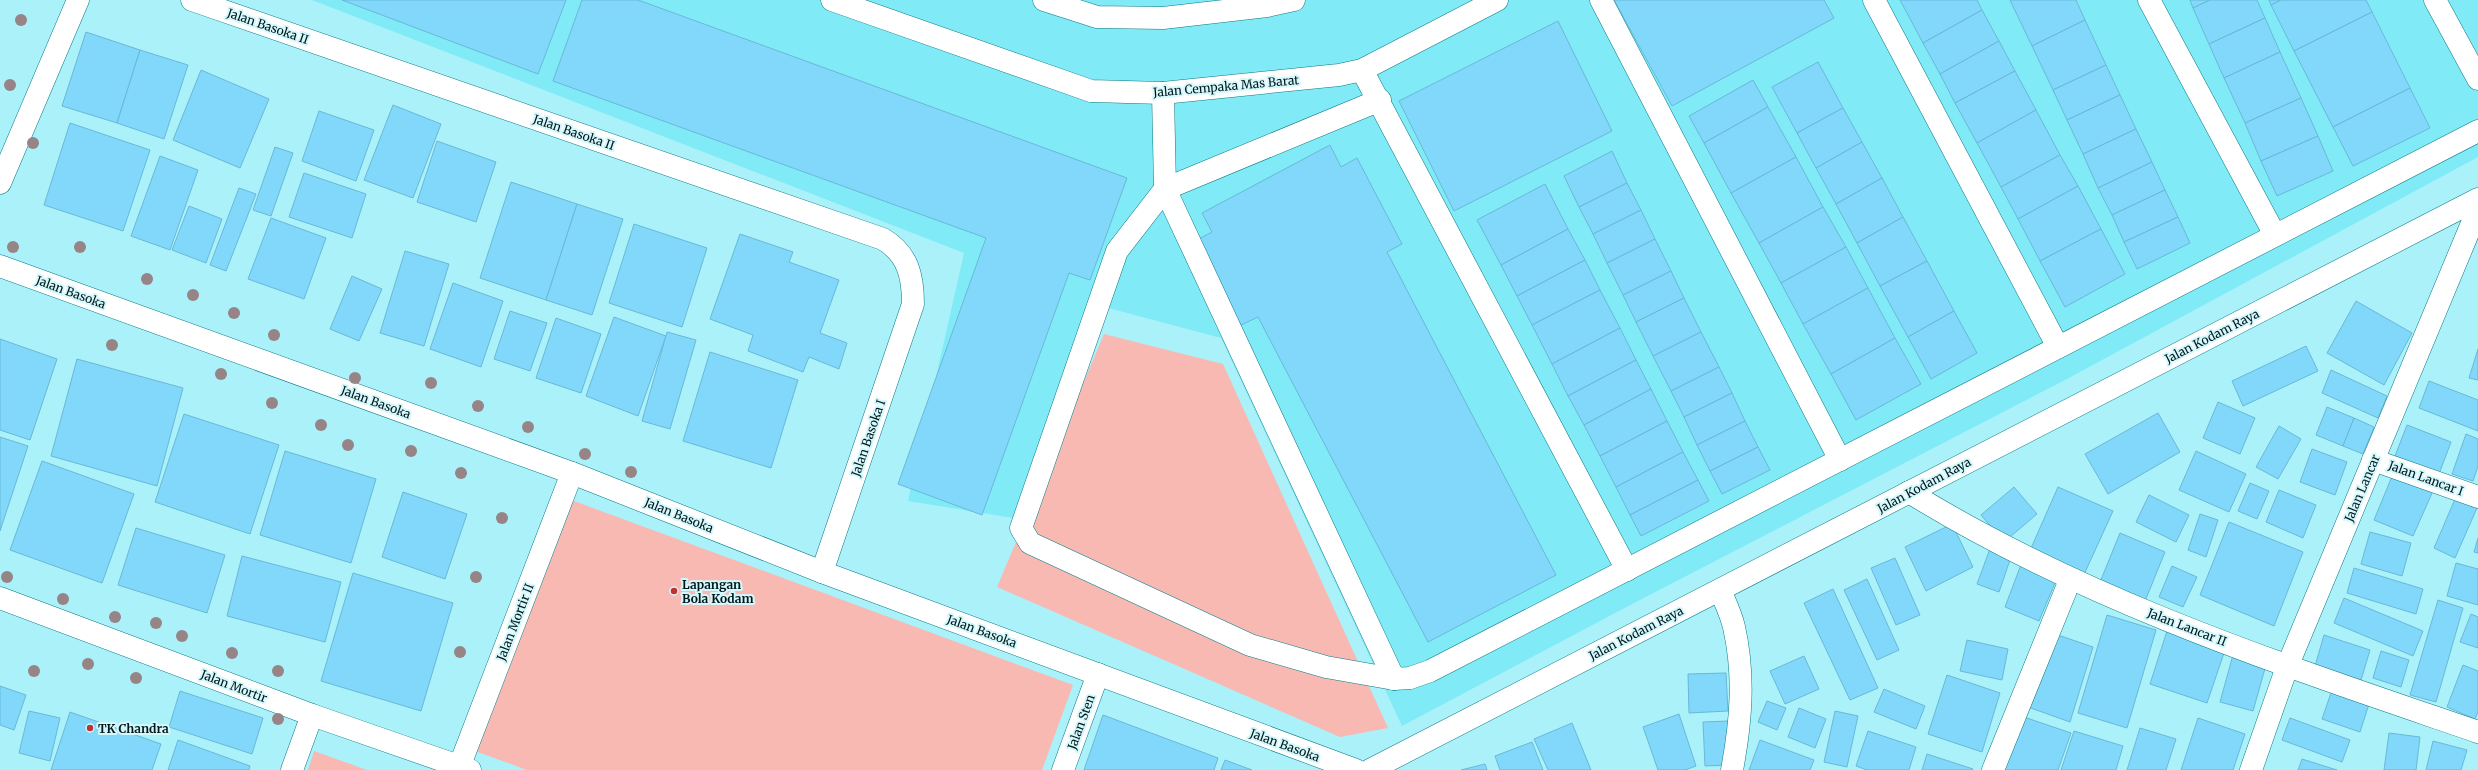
<svg xmlns="http://www.w3.org/2000/svg" width="2478" height="770" font-family="Merriweather,serif">
  <style>
    .built { fill: #80eaf6 }
    .green { fill: #f9b9b3 }
    .building { fill: #81d8fa; stroke: #69b8d7 }
    .lines { fill: none; stroke-linecap: round; stroke-linejoin: round }
    .minor-casing { stroke: #097b86; stroke-width: 23 }
    .minor { stroke: #fff; stroke-width: 22 }
    .tree { fill: #968486 }
    .poi-dot { fill: #c03132; stroke: #d5f8fc; stroke-width: 1.5 }
    .labels { text-anchor: middle; dominant-baseline: central; stroke-width: 4; stroke-linejoin: round; paint-order: stroke }
    .street-label { font-size: 12px; fill: #00181b; stroke: #d5f8fc }
    .poi-label { font-size: 12px; font-weight: bold; fill: #00181b; stroke: #d5f8fc; text-anchor: start }
  </style>
  <rect width="100%" height="100%" fill="#aaf1fa"/>
  <polygon class="built" points="312,0 2478,0 2478,157 2065,380 1634,603 1402,726 1221,338 1101,306 1020,519 908,501 964,253"/>
  <g class="green">
    <polygon points="1104,334 1223,364 1388,728 1340,737 997,587"/>
    <polygon points="563,497 1073,685 1042,770 527,770 472,750"/>
    <polygon points="314,751 367,770 308,770"/>
  </g>
  <g class="building">
    <polygon points="342,0 566,0 538,74"/>
    <polygon points="582,0 638,0 1127,178 1090,280 1069,273 982,515 898,484 986,238 553,81"/>
    <polygon points="1614,0 1824,0 1834,18 1672,106"/>
    <polygon points="1900,0 1977,0 1982,10 1923,43"/>
    <polygon points="2010,0 2076,0 2085,20 2032,46"/>
    <polygon points="2190,0 2210,0 2193,8"/>
    <polygon points="2210,0 2257,0 2265,18 2209,44 2193,8"/>
    <polygon points="2269,0 2281,0 2271,5"/>
    <polygon points="2281,0 2366,0 2372,12 2294,51 2271,5"/>
    <polygon points="1982,10 1999,41 1940,74 1923,43"/>
    <polygon points="2372,12 2410,88 2333,127 2294,51"/>
    <polygon points="2265,18 2280,52 2224,78 2209,44"/>
    <polygon points="2085,20 2106,65 2053,90 2032,46"/>
    <polygon points="1558,21 1612,131 1454,211 1399,101"/>
    <polygon points="86,32 140,50 117,123 62,106"/>
    <polygon points="1999,41 2015,71 1955,103 1940,74"/>
    <polygon points="140,50 188,65 164,139 117,123"/>
    <polygon points="2280,52 2301,98 2245,123 2224,78"/>
    <polygon points="1818,62 1843,108 1797,133 1772,87"/>
    <polygon points="2106,65 2120,95 2067,120 2053,90"/>
    <polygon points="201,70 269,99 240,168 173,140"/>
    <polygon points="2015,71 2036,110 1977,143 1955,103"/>
    <polygon points="1753,80 1768,107 1704,143 1689,116"/>
    <polygon points="2410,88 2430,128 2353,166 2333,127"/>
    <polygon points="2120,95 2136,129 2083,154 2067,120"/>
    <polygon points="2301,98 2318,136 2261,161 2245,123"/>
    <polygon points="393,105 441,124 413,198 364,180"/>
    <polygon points="1768,107 1796,157 1731,193 1704,143"/>
    <polygon points="1843,108 1862,142 1816,168 1797,133"/>
    <polygon points="2036,110 2060,155 2001,187 1977,143"/>
    <polygon points="319,111 374,130 356,181 302,161"/>
    <polygon points="70,123 150,150 123,231 44,205"/>
    <polygon points="2136,129 2152,162 2098,188 2083,154"/>
    <polygon points="2318,136 2333,171 2277,196 2261,161"/>
    <polygon points="437,141 496,162 476,222 417,202"/>
    <polygon points="1862,142 1882,178 1836,204 1816,168"/>
    <polygon points="1330,145 1341,167 1357,158 1402,244 1387,252 1556,575 1428,642 1258,317 1239,326 1195,241 1212,232 1202,213"/>
    <polygon points="275,147 293,153 271,216 253,210"/>
    <polygon points="1612,151 1627,183 1579,207 1564,176"/>
    <polygon points="2060,155 2078,186 2018,219 2001,187"/>
    <polygon points="160,156 198,170 170,250 131,236"/>
    <polygon points="1796,157 1823,207 1759,243 1731,193"/>
    <polygon points="2152,162 2165,190 2112,215 2098,188"/>
    <polygon points="304,173 366,194 352,238 289,217"/>
    <polygon points="1882,178 1903,217 1857,243 1836,204"/>
    <polygon points="511,182 577,204 546,300 480,278"/>
    <polygon points="1627,183 1641,210 1593,234 1579,207"/>
    <polygon points="1545,184 1568,229 1501,265 1477,220"/>
    <polygon points="2078,186 2101,229 2040,261 2018,219"/>
    <polygon points="239,188 256,194 226,271 210,265"/>
    <polygon points="2165,190 2178,217 2124,242 2112,215"/>
    <polygon points="577,204 623,219 592,315 546,300"/>
    <polygon points="189,206 222,219 206,263 172,250"/>
    <polygon points="1823,207 1846,247 1781,283 1759,243"/>
    <polygon points="1641,210 1655,239 1607,263 1593,234"/>
    <polygon points="1903,217 1927,261 1880,286 1857,243"/>
    <polygon points="2178,217 2190,243 2137,269 2124,242"/>
    <polygon points="271,218 326,238 304,299 248,279"/>
    <polygon points="634,224 707,248 682,327 609,303"/>
    <polygon points="1568,229 1585,260 1517,296 1501,265"/>
    <polygon points="2101,229 2125,274 2065,307 2040,261"/>
    <polygon points="740,234 793,252 789,262 839,280 820,333 847,343 839,369 809,357 803,372 748,351 753,335 710,319"/>
    <polygon points="1655,239 1671,271 1623,295 1607,263"/>
    <polygon points="1846,247 1868,288 1803,324 1781,283"/>
    <polygon points="405,251 449,264 424,346 380,333"/>
    <polygon points="1585,260 1600,290 1532,325 1517,296"/>
    <polygon points="1927,261 1954,311 1908,337 1880,286"/>
    <polygon points="1671,271 1684,298 1636,322 1623,295"/>
    <polygon points="352,276 382,289 359,341 330,329"/>
    <polygon points="453,283 503,301 481,367 430,349"/>
    <polygon points="1868,288 1895,338 1831,374 1803,324"/>
    <polygon points="1600,290 1620,328 1552,364 1532,325"/>
    <polygon points="1684,298 1701,332 1653,356 1636,322"/>
    <polygon points="2356,301 2412,333 2384,385 2327,353"/>
    <polygon points="510,311 547,323 530,371 494,359"/>
    <polygon points="1954,311 1977,353 1931,379 1908,337"/>
    <polygon points="614,317 666,336 638,416 586,396"/>
    <polygon points="556,318 601,334 581,393 536,378"/>
    <polygon points="1620,328 1636,360 1568,396 1552,364"/>
    <polygon points="667,332 696,340 670,429 642,421"/>
    <polygon points="1701,332 1719,367 1671,391 1653,356"/>
    <polygon points="1895,338 1921,384 1856,420 1831,374"/>
    <polygon points="0,339 57,359 30,440 0,430"/>
    <polygon points="2306,346 2318,371 2243,406 2232,381"/>
    <polygon points="2478,349 2478,380 2469,378"/>
    <polygon points="710,352 798,380 771,468 683,441"/>
    <polygon points="77,359 183,388 157,486 51,456"/>
    <polygon points="1636,360 1651,389 1584,425 1568,396"/>
    <polygon points="1719,367 1732,393 1684,417 1671,391"/>
    <polygon points="2331,370 2387,396 2378,418 2322,393"/>
    <polygon points="2429,381 2478,400 2478,431 2419,408"/>
    <polygon points="1651,389 1667,421 1600,456 1584,425"/>
    <polygon points="1732,393 1745,421 1697,445 1684,417"/>
    <polygon points="2218,402 2255,418 2240,454 2203,438"/>
    <polygon points="2327,407 2354,418 2343,446 2316,435"/>
    <polygon points="2158,413 2180,452 2108,494 2085,454"/>
    <polygon points="184,414 279,445 250,534 155,502"/>
    <polygon points="2354,418 2374,427 2363,454 2343,446"/>
    <polygon points="1667,421 1683,452 1616,487 1600,456"/>
    <polygon points="1745,421 1758,447 1710,471 1697,445"/>
    <polygon points="2407,425 2451,442 2439,474 2395,456"/>
    <polygon points="2279,426 2301,439 2278,479 2256,467"/>
    <polygon points="2466,434 2478,439 2478,466 2473,481 2452,474"/>
    <polygon points="0,437 28,446 0,531"/>
    <polygon points="1758,447 1770,470 1722,494 1710,471"/>
    <polygon points="2312,449 2347,462 2335,495 2300,482"/>
    <polygon points="285,451 376,479 351,563 260,535"/>
    <polygon points="2196,451 2246,474 2229,512 2179,490"/>
    <polygon points="1683,452 1698,480 1630,515 1616,487"/>
    <polygon points="42,461 134,494 102,583 10,550"/>
    <polygon points="2393,474 2433,491 2413,536 2374,520"/>
    <polygon points="1698,480 1709,501 1641,536 1630,515"/>
    <polygon points="2250,483 2269,491 2257,519 2238,511"/>
    <polygon points="2014,487 2037,514 2004,542 1981,515"/>
    <polygon points="2058,487 2113,511 2082,579 2028,555"/>
    <polygon points="2279,490 2316,505 2303,538 2266,522"/>
    <polygon points="403,492 467,514 445,579 382,557"/>
    <polygon points="2149,495 2189,515 2176,542 2136,522"/>
    <polygon points="2455,499 2477,508 2455,558 2434,548"/>
    <polygon points="2200,514 2218,520 2206,557 2188,550"/>
    <polygon points="2229,522 2303,552 2274,626 2200,595"/>
    <polygon points="1952,524 1973,567 1926,591 1905,547"/>
    <polygon points="136,528 225,555 207,613 118,585"/>
    <polygon points="2370,532 2411,543 2402,576 2361,564"/>
    <polygon points="2120,533 2165,552 2143,606 2098,587"/>
    <polygon points="2478,538 2478,553 2474,552"/>
    <polygon points="1991,546 2012,554 1999,592 1977,584"/>
    <polygon points="242,556 341,582 325,642 227,616"/>
    <polygon points="1895,558 1920,615 1896,625 1871,568"/>
    <polygon points="2022,562 2058,576 2039,621 2005,607"/>
    <polygon points="2456,563 2478,569 2478,605 2447,596"/>
    <polygon points="2172,566 2197,577 2183,607 2159,597"/>
    <polygon points="2354,568 2423,589 2416,614 2347,593"/>
    <polygon points="353,573 453,603 421,711 321,681"/>
    <polygon points="1867,579 1899,650 1877,660 1844,590"/>
    <polygon points="1833,589 1878,688 1850,700 1804,603"/>
    <polygon points="2344,598 2423,631 2413,656 2334,623"/>
    <polygon points="2438,600 2463,608 2436,702 2410,695"/>
    <polygon points="2471,614 2478,617 2478,648 2460,642"/>
    <polygon points="2107,615 2156,630 2127,728 2078,713"/>
    <polygon points="2167,631 2225,650 2207,703 2150,684"/>
    <polygon points="2055,634 2093,647 2070,722 2025,706"/>
    <polygon points="2324,635 2370,650 2361,680 2315,666"/>
    <polygon points="1967,640 2008,649 2002,680 1960,671"/>
    <polygon points="2381,651 2409,660 2401,687 2373,678"/>
    <polygon points="2233,655 2266,665 2253,711 2220,702"/>
    <polygon points="1804,656 1819,689 1785,704 1770,671"/>
    <polygon points="2463,665 2478,671 2478,712 2475,719 2447,707"/>
    <polygon points="1726,673 1728,711 1689,713 1688,674"/>
    <polygon points="1947,675 2000,693 1982,752 1928,734"/>
    <polygon points="0,686 26,695 14,730 0,725"/>
    <polygon points="1884,689 1925,706 1916,729 1874,712"/>
    <polygon points="2332,690 2369,704 2360,732 2322,719"/>
    <polygon points="180,691 263,718 252,754 169,727"/>
    <polygon points="1767,701 1786,708 1777,730 1758,722"/>
    <polygon points="1799,708 1826,719 1815,748 1788,737"/>
    <polygon points="29,711 60,718 50,761 19,753"/>
    <polygon points="1835,711 1858,716 1847,767 1824,762"/>
    <polygon points="70,712 161,744 152,770 51,770"/>
    <polygon points="1679,714 1696,766 1685,770 1658,770 1643,727"/>
    <polygon points="1103,715 1218,758 1214,770 1084,770"/>
    <polygon points="2018,715 2071,733 2058,770 1999,770"/>
    <polygon points="2198,718 2245,734 2233,770 2181,770"/>
    <polygon points="2290,718 2350,740 2342,762 2282,740"/>
    <polygon points="1729,721 1731,765 1705,766 1703,722"/>
    <polygon points="1572,723 1591,770 1548,770 1534,739"/>
    <polygon points="2140,728 2176,739 2166,770 2127,770"/>
    <polygon points="1868,731 1916,747 1909,770 1867,770 1856,766"/>
    <polygon points="2074,731 2123,746 2116,770 2061,770"/>
    <polygon points="2389,733 2420,737 2416,770 2384,770"/>
    <polygon points="178,740 250,766 249,770 168,770"/>
    <polygon points="1760,740 1814,760 1810,770 1749,770"/>
    <polygon points="2433,741 2467,750 2461,770 2426,770"/>
    <polygon points="1532,742 1543,770 1500,770 1495,756"/>
    <polygon points="1927,754 1973,769 1972,770 1922,770"/>
    <polygon points="2302,759 2337,770 2298,770"/>
    <polygon points="1225,760 1252,770 1221,770"/>
    <polygon points="1485,764 1487,770 1461,770"/>
  </g>
  <g class="lines">
    <g class="minor-casing">
      <g id="minor">
        <path d="M 192,0 L 883,239 C 908,254 913,276 913,304 L 822,572"/>
        <polyline points="832,0 1091,91 1163,93 1339,75 1362,70 1497,0"/>
        <polyline points="1044,0 1097,17 1163,18 1267,6 1294,0"/>
        <polyline points="1601,0 1840,460"/>
        <polyline points="1874,0 2058,347"/>
        <polyline points="2149,0 2275,235"/>
        <polyline points="2435,0 2478,79"/>
        <polyline points="1362,70 1627,570"/>
        <polyline points="1163,93 1165,189 1394,679 1410,678 1430,671 2478,131"/>
        <polyline points="1380,100 1165,189 1117,251 1021,528 1030,543 1250,645 1326,667 1394,679"/>
        <polyline points="0,183 78,0"/>
        <polyline points="0,266 572,473 822,572 1356,770"/>
        <polyline points="2373,460 2478,497"/>
        <path d="M 1909,492 C 2085,601 2283,665 2478,732"/>
        <path d="M 1720,590 C 1725,602 1731,614 1734,627 C 1745,676 1741,722 1732,770"/>
        <polyline points="0,598 312,715 470,770"/>
        <polyline points="292,770 312,715"/>
        <polyline points="458,770 572,473"/>
        <polyline points="1063,770 1098,674"/>
        <polyline points="1370,770 2478,199"/>
        <polyline points="1993,770 2070,580"/>
        <polyline points="2251,770 2287,667 2478,209"/>
      </g>
    </g>
    <use href="#minor" class="minor"/>
  </g>
  <g class="tree">
    <circle cx="21" cy="20" r="6"/>
    <circle cx="10" cy="85" r="6"/>
    <circle cx="33" cy="143" r="6"/>
    <circle cx="13" cy="247" r="6"/>
    <circle cx="80" cy="247" r="6"/>
    <circle cx="147" cy="279" r="6"/>
    <circle cx="193" cy="295" r="6"/>
    <circle cx="234" cy="313" r="6"/>
    <circle cx="274" cy="335" r="6"/>
    <circle cx="112" cy="345" r="6"/>
    <circle cx="221" cy="374" r="6"/>
    <circle cx="355" cy="378" r="6"/>
    <circle cx="431" cy="383" r="6"/>
    <circle cx="272" cy="403" r="6"/>
    <circle cx="478" cy="406" r="6"/>
    <circle cx="321" cy="425" r="6"/>
    <circle cx="528" cy="427" r="6"/>
    <circle cx="348" cy="445" r="6"/>
    <circle cx="411" cy="451" r="6"/>
    <circle cx="585" cy="454" r="6"/>
    <circle cx="631" cy="472" r="6"/>
    <circle cx="461" cy="473" r="6"/>
    <circle cx="502" cy="518" r="6"/>
    <circle cx="7" cy="577" r="6"/>
    <circle cx="476" cy="577" r="6"/>
    <circle cx="63" cy="599" r="6"/>
    <circle cx="115" cy="617" r="6"/>
    <circle cx="156" cy="623" r="6"/>
    <circle cx="182" cy="636" r="6"/>
    <circle cx="460" cy="652" r="6"/>
    <circle cx="232" cy="653" r="6"/>
    <circle cx="88" cy="664" r="6"/>
    <circle cx="34" cy="671" r="6"/>
    <circle cx="278" cy="671" r="6"/>
    <circle cx="136" cy="678" r="6"/>
    <circle cx="278" cy="719" r="6"/>
  </g>
  <g class="poi-dot">
    <circle cx="674" cy="591" r="4"/>
    <circle cx="90" cy="728" r="4"/>
  </g>
  <g class="labels">
    <g class="street-label">
      <text transform="translate(268 26) rotate(19)">Jalan Basoka II</text>
      <text transform="translate(1226 86) rotate(-5)">Jalan Cempaka Mas Barat</text>
      <text transform="translate(574 132) rotate(19)">Jalan Basoka II</text>
      <text transform="translate(71 292) rotate(20)">Jalan Basoka</text>
      <text transform="translate(2212 336) rotate(-27)">Jalan Kodam Raya</text>
      <text transform="translate(376 402) rotate(20)">Jalan Basoka</text>
      <text transform="translate(868 438) rotate(-71)">Jalan Basoka I</text>
      <text transform="translate(2426 478) rotate(20)">Jalan Lancar I</text>
      <text transform="translate(1924 485) rotate(-28)">Jalan Kodam Raya</text>
      <text transform="translate(2362 488) rotate(-67)">Jalan Lancar</text>
      <text transform="translate(679 515) rotate(22)">Jalan Basoka</text>
      <text transform="translate(515 622) rotate(-69)">Jalan Mortir II</text>
      <text transform="translate(2187 627) rotate(21)">Jalan Lancar II</text>
      <text transform="translate(982 631) rotate(20)">Jalan Basoka</text>
      <text transform="translate(1636 633) rotate(-27)">Jalan Kodam Raya</text>
      <text transform="translate(234 686) rotate(21)">Jalan Mortir</text>
      <text transform="translate(1081 722) rotate(-70)">Jalan Sten</text>
      <text transform="translate(1285 745) rotate(20)">Jalan Basoka</text>
    </g>
    <g class="poi-label">
      <text x="682" y="584">Lapangan<tspan x="682" dy="14">Bola Kodam</tspan></text>
      <text x="98" y="728">TK Chandra</text>
    </g>
  </g>
</svg>
